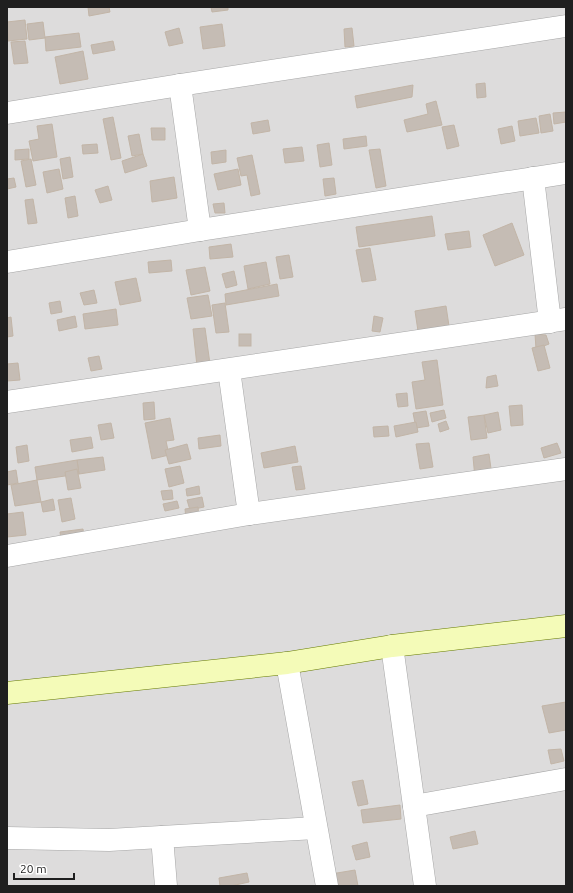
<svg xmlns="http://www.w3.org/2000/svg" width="573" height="893" font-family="Ubuntu,sans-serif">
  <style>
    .residential { fill: #dddcdc }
    .building { fill: #c5bcb4; stroke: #c2b5a7 }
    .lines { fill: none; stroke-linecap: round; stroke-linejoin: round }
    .street-casing { stroke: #a6a6a6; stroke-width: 23 }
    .secondary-casing { stroke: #667b02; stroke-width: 23 }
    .street { stroke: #fff; stroke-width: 22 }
    .secondary { stroke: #f4fbb8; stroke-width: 22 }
  </style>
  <rect width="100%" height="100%" fill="#f0ede5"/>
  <rect class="residential" x="7" y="7" width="559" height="879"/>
  <g class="building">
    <polygon points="88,7 109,7 110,12 89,16"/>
    <polygon points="211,7 228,7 228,10 212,12"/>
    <polygon points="25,20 27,39 8,41 7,22"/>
    <polygon points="43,22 45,38 29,40 27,24"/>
    <polygon points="222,24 225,46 203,49 200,27"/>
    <polygon points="179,28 183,43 169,46 165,32"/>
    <polygon points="352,28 354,46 345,47 344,29"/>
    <polygon points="79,33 81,47 46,51 45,37"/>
    <polygon points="25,41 28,63 14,64 11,42"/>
    <polygon points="113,41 115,50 93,54 91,45"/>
    <polygon points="83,51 88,79 60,84 55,57"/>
    <polygon points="485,83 486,97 477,98 476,84"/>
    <polygon points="413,85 412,97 357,108 355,96"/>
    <polygon points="436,101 442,125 407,132 404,120 428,114 426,104"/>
    <polygon points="566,112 566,122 554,124 553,113"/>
    <polygon points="550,114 553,131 541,133 539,116"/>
    <polygon points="113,117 121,158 111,160 103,119"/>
    <polygon points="536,118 539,133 520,136 518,121"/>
    <polygon points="268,120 270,131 253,134 251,123"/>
    <polygon points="52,124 57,157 33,161 29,141 39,139 37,126"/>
    <polygon points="454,125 459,146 447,149 442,127"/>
    <polygon points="512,126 515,141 501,144 498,129"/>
    <polygon points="151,128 165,128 165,140 152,140"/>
    <polygon points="139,134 143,154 132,156 128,136"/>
    <polygon points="366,136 367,146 344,149 343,139"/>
    <polygon points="329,143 332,165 320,167 317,145"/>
    <polygon points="97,144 98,153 83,154 82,145"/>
    <polygon points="302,147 304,161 285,163 283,149"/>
    <polygon points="29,149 29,159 15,160 15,150"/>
    <polygon points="380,149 386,186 376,188 369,150"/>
    <polygon points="226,150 226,162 212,164 211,152"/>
    <polygon points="143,154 147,166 125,173 122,161"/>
    <polygon points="252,155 260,194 251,196 247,175 241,176 237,158"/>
    <polygon points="70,157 73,177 63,179 60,159"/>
    <polygon points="31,159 36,185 26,187 21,161"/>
    <polygon points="59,169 63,189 47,193 43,172"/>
    <polygon points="238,169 241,185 218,190 214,174"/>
    <polygon points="174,177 177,198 152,202 150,181"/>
    <polygon points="14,178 16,187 7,189 7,179"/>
    <polygon points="334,178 336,194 325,196 323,179"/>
    <polygon points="108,186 112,200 100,203 95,190"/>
    <polygon points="75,196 78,216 68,218 65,198"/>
    <polygon points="33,199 37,223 28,224 25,200"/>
    <polygon points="224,203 225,213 215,213 213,204"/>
    <polygon points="432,216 435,236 359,247 356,227"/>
    <polygon points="512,223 524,255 495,266 483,235"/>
    <polygon points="469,231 471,247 448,250 445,234"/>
    <polygon points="231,244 233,257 210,259 209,247"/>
    <polygon points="370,248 376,280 362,282 356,250"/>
    <polygon points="289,255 293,277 280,279 276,257"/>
    <polygon points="171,260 172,271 149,273 148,262"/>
    <polygon points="266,262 270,284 248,289 244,266"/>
    <polygon points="205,267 210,291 191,295 186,270"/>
    <polygon points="234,271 237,285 226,288 222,274"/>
    <polygon points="136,278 141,301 120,305 115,282"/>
    <polygon points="277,284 279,296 226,305 225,294"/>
    <polygon points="94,290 97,303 84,305 80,293"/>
    <polygon points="208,295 212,316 191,319 187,298"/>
    <polygon points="60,301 62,312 51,314 49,303"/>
    <polygon points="225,303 229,332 216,333 212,305"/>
    <polygon points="446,306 449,326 418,331 415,311"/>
    <polygon points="116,309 118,325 85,329 83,314"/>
    <polygon points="75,316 77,327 59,331 57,320"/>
    <polygon points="374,316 383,318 380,332 372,331"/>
    <polygon points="11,317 13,336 7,337 7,318"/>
    <polygon points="205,328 210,364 197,366 193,329"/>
    <rect x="239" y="334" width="12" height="12"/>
    <polygon points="535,334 546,335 549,344 536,349"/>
    <polygon points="544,345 550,368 538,371 532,348"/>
    <polygon points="99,356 102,369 91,371 88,358"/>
    <polygon points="437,360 443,405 416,409 412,382 425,380 422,362"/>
    <polygon points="18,363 20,380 7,381 7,364"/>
    <polygon points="496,375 498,386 486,388 487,377"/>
    <polygon points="407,393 408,406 398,407 396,394"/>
    <polygon points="154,402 155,419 144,420 143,403"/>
    <polygon points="522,405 523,425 511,426 509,406"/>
    <polygon points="444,410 446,418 432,422 430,413"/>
    <polygon points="426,411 429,426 416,428 413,413"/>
    <polygon points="498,412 501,430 488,433 484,415"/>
    <polygon points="484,415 487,438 471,440 468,417"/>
    <polygon points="170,418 174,440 166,441 169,455 152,459 145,423"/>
    <polygon points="446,421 449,429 440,432 438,424"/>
    <polygon points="416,422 418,432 396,437 394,426"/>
    <polygon points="111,423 114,438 101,440 98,425"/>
    <polygon points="388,426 389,436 374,437 373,427"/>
    <polygon points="220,435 221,446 199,449 198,438"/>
    <polygon points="91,437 93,448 72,452 70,440"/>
    <polygon points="429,443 433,467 420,469 416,444"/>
    <polygon points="557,443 561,453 544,458 541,448"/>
    <polygon points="187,444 191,459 169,464 165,450"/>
    <polygon points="27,445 29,461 18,463 16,447"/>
    <polygon points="295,446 298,462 264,468 261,453"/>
    <polygon points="489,454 492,476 475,478 473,457"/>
    <polygon points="103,457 105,470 79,474 77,460"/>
    <polygon points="77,460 79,474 37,480 35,467"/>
    <polygon points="180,466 184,483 169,487 165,469"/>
    <polygon points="301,466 305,489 296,490 292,467"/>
    <polygon points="77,469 81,488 68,490 65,472"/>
    <polygon points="16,470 18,483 7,485 7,472"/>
    <polygon points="37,480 41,502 15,506 11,485"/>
    <polygon points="199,486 200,494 187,496 186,489"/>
    <polygon points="172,490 173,499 163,500 161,491"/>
    <polygon points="202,497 204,507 190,510 187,500"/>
    <polygon points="71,498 75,519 62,522 58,500"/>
    <polygon points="53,499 55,510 43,512 41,502"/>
    <polygon points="177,501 179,508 165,511 163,504"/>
    <polygon points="198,507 199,518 186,519 185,509"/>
    <polygon points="23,512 26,535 7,537 7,514"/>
    <polygon points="83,529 84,537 61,540 60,532"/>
    <polygon points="566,702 566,730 549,733 542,706"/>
    <polygon points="561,749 564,761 551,764 548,750"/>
    <polygon points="363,780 368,804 358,806 352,782"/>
    <polygon points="400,805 401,819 363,823 361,810"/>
    <polygon points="475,831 478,844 453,849 450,837"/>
    <polygon points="367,842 370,857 356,860 352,846"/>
    <polygon points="355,870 358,886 333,886 331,874"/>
    <polygon points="247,873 249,882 231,886 220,886 219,878"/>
  </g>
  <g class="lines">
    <g class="street-casing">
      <g id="street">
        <polyline points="180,85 200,230"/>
        <polyline points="7,113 180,85 566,26"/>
        <polyline points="533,178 550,322"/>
        <polyline points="7,262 200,230 566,173"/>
        <polyline points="229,370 249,514"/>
        <polyline points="7,402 566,319"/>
        <polyline points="7,556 249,514 566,469"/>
        <polyline points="392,646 425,886"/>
        <polyline points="287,663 327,886"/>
        <polyline points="414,806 566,779"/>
        <polyline points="162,837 166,886"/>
        <polyline points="7,838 109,840 316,828"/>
      </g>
    </g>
    <g class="secondary-casing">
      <polyline id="secondary" points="7,693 287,663 392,646 566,626"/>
    </g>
    <use href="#street" class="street"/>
    <use href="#secondary" class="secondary"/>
  </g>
  <rect width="573" height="893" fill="none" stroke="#1f1f1f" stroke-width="16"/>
  <path d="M14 873v6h60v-6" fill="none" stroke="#1f1f1f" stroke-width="2"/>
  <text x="20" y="873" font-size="12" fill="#1f1f1f" stroke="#ffffff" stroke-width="3" paint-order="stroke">20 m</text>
</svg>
